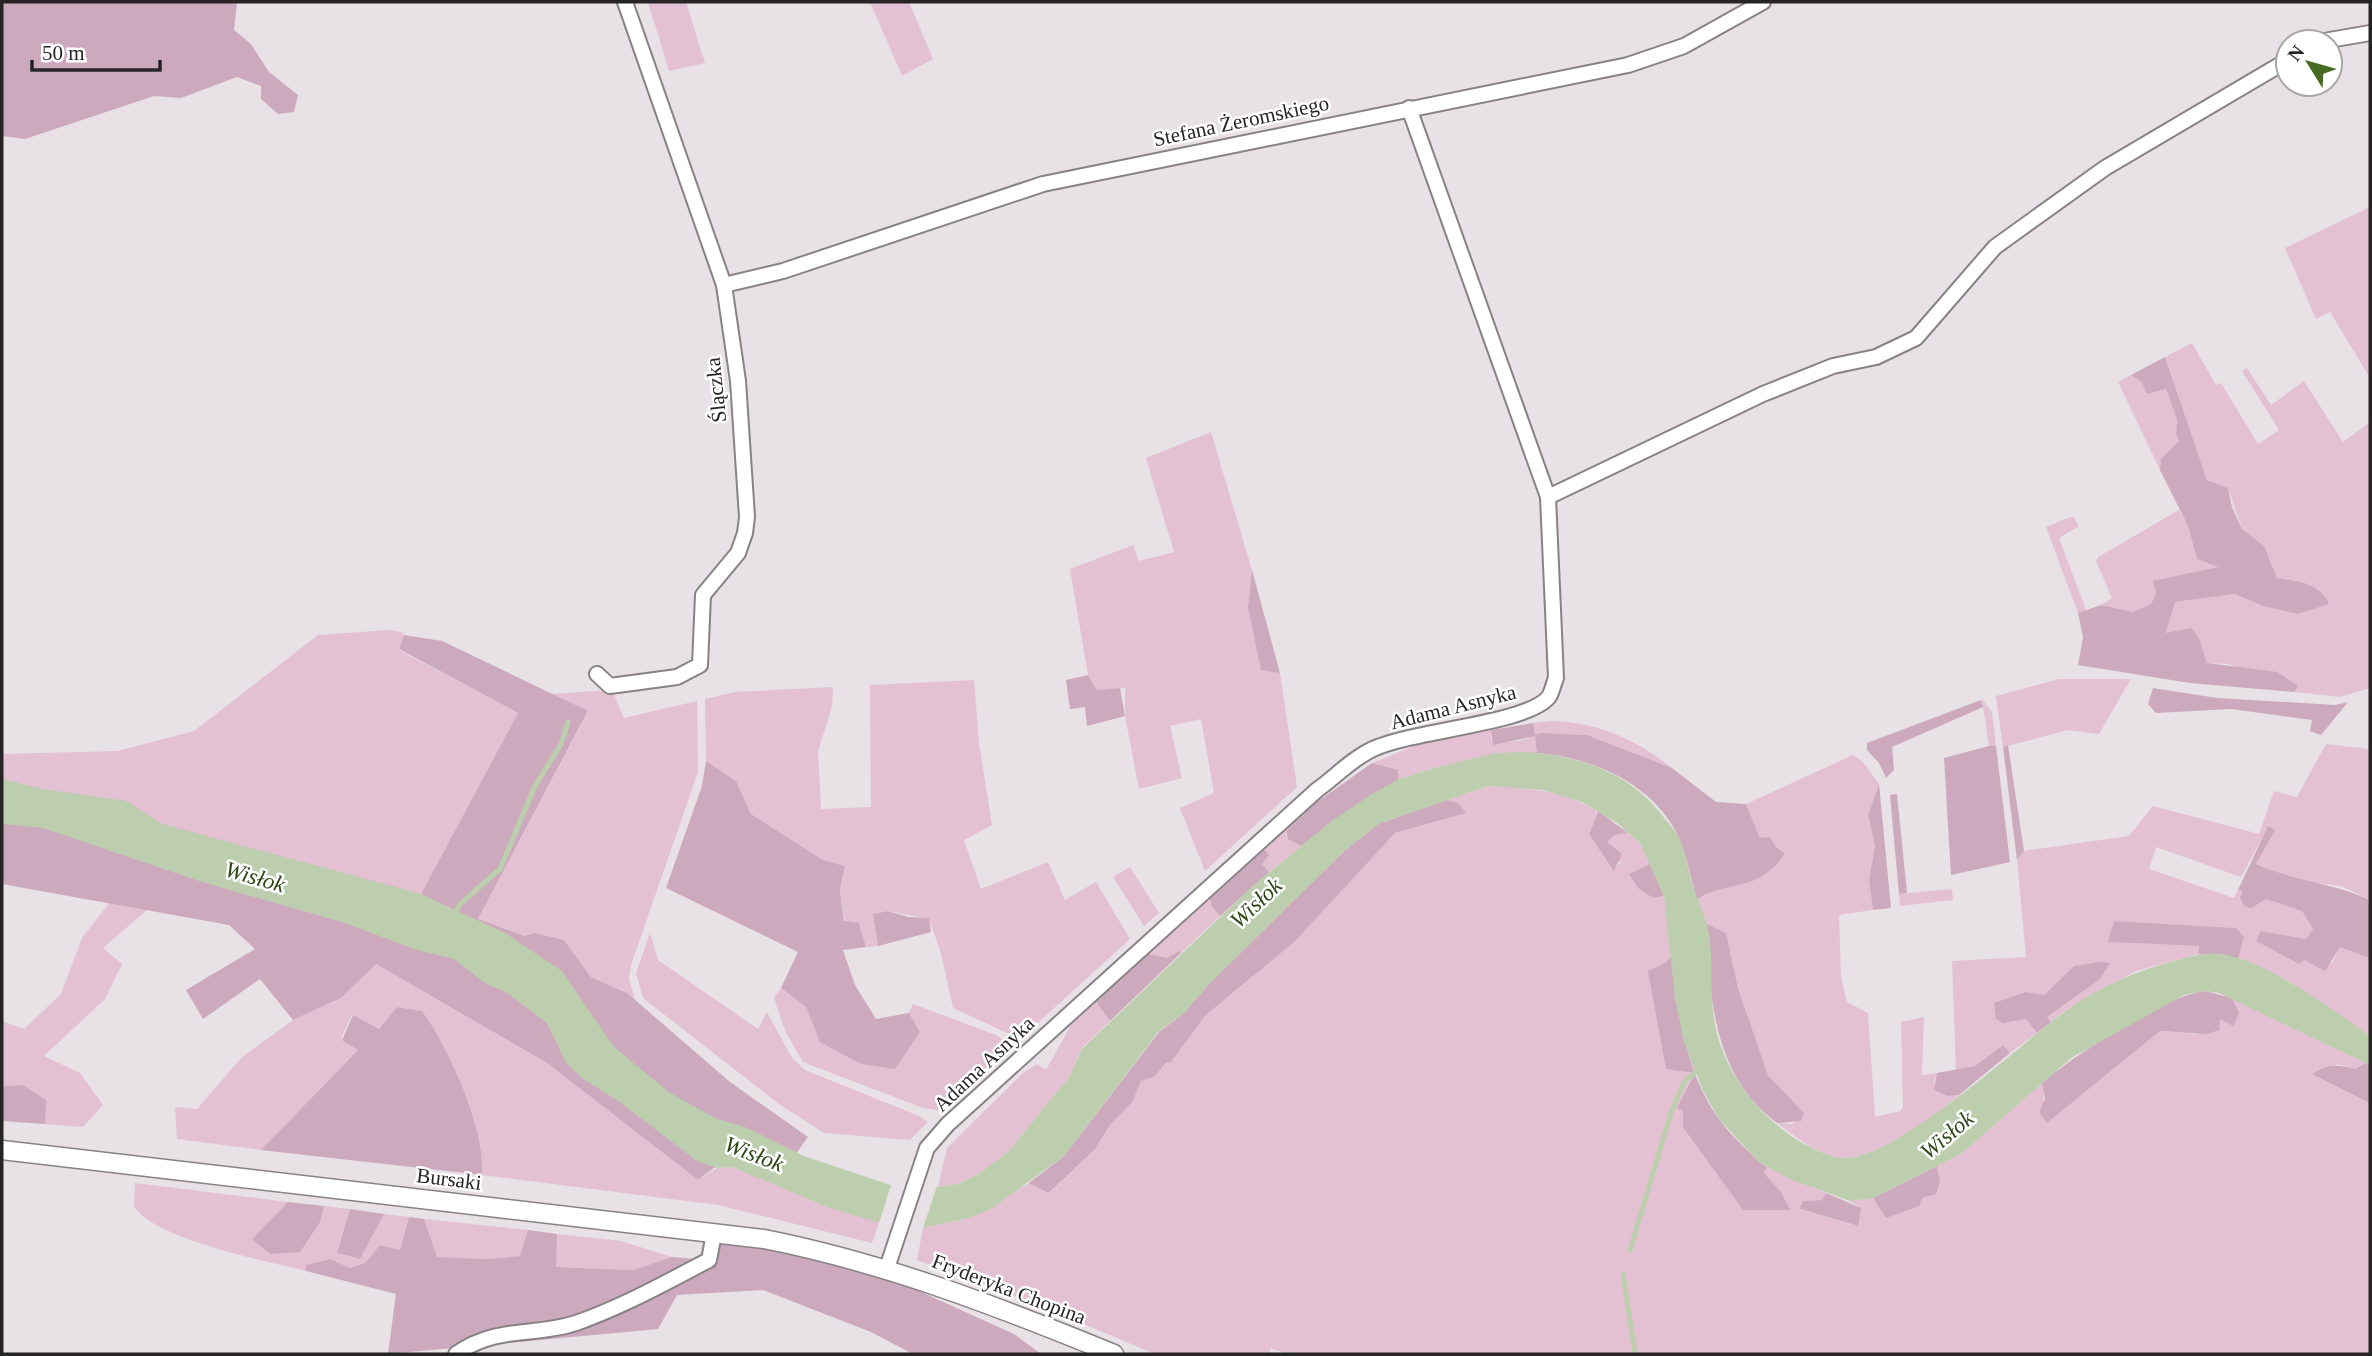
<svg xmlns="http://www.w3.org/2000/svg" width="2372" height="1356" font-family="Georgia,serif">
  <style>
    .green { fill: #e3c1d3 }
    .forest { fill: #cca9bc }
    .water { fill: #bcceae }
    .pier { fill: #e8e1e5 }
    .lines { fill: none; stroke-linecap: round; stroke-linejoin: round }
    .stream { stroke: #bcceae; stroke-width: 5 }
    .minor-casing { stroke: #888285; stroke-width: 18 }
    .tertiary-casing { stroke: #888285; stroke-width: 21 }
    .minor { stroke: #fff; stroke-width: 14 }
    .tertiary { stroke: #fff; stroke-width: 18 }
    .labels { text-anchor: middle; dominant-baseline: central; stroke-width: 5; stroke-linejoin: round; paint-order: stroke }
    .street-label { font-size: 21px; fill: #272425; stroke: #fff }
    .water-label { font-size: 23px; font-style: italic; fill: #2f4617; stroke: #fff }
  </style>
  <rect width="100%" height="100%" fill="#e8e1e5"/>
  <g class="green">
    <polygon points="648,2 686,2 705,63 669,71"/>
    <polygon points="870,2 909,2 933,59 902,76"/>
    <polygon points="2370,207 2370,378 2330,312 2316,319 2285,248"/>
    <polygon points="2192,343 2216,385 2221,383 2258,444 2279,430 2242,371 2247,368 2271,405 2304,381 2343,442 2370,422 2370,688 2340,697 2294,692 2298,686 2227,664 2207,663 2199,638 2166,633 2175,602 2235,594 2263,606 2298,614 2328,604 2295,580 2277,579 2264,546 2242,529 2228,488 2207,480 2165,357"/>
    <polygon points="2131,375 2143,382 2147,394 2166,389 2177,420 2176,434 2179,441 2161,459 2160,470 2118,382"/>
    <polygon points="1211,432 1252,570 1248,608 1261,669 1280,673 1297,787 1205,871 1180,808 1214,793 1201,719 1170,726 1182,778 1139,789 1125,716 1125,688 1097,690 1088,675 1070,569 1133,545 1139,561 1174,552 1146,458"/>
    <polygon points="2179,510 2188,526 2197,559 2218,567 2154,582 2156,594 2151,604 2133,612 2101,605 2112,598 2096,561 2098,557"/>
    <polygon points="2073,516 2079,526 2059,538 2086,610 2078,613 2046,527"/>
    <polygon points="390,630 404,633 399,650 518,713 421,894 162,824 126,801 42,789 2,779 2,754 118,751 194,731 318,635"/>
    <polygon points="2059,679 2131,679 2099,734 2068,730 2003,747 1996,696"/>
    <polygon points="974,680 979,743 992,825 964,840 981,889 1048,862 1065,900 1096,882 1130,939 1020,1039 953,1008 941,953 929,919 888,911 874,914 878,946 866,947 859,923 845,922 840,890 845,866 823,860 751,814 736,781 706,761 705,699 735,692 833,687 832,706 818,752 821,809 871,807 870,685"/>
    <polygon points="612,690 624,718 697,701 698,772 631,965 629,979 635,1000 627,993 591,977 564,940 526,936 478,919 588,712 551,694"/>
    <polygon points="1982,699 1992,712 1996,746 1989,746"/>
    <path d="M 1551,721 C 1598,722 1637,740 1672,768 L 1587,735 L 1541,733 L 1535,736 L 1537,753 L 1431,769 L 1399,779 L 1398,770 L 1372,763 L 1417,745 L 1491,730 L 1491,740 C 1505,744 1521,742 1535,735 L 1533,723 Z"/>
    <polygon points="2326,744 2370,749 2370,900 2341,886 2299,881 2256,864 2274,830 2268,827 2241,877 2156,847 2149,869 2234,898 2238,890 2244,891 2252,908 2266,899 2302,911 2313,929 2306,939 2261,931 2303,960 2332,963 2340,946 2370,958 2370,1036 2290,982 2238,960 2244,937 2236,928 2114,921 2109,942 2199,946 2199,954 2136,971 2069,1008 2051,1022 2047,1017 2099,980 2074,966 2044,995 2026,992 2026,1019 2037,1033 2010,1053 2003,1045 1975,1066 1956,1071 1952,961 2026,957 2017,860 2024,851 2129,836 2153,806 2259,834 2274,791 2297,797"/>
    <path d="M 1853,755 L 1863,762 L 1879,784 L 1868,815 L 1875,846 L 1869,880 L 1873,910 L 1839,915 L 1841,977 L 1847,1002 L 1868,1013 L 1875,1117 L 1901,1111 L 1903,1106 L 1901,1022 L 1924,1017 L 1922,1075 L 1937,1073 L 1934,1082 L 1948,1096 L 1959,1095 C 1935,1116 1870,1165 1837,1157 C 1813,1152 1796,1137 1777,1123 L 1792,1124 L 1804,1113 L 1768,1075 L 1738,988 L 1726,933 L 1705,923 L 1697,900 L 1785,852 L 1760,838 L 1746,804 Z"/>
    <path d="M 1488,786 C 1527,788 1564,790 1597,811 L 1589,834 L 1614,870 L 1620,863 L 1607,843 L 1613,835 L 1628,833 L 1640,843 L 1650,864 L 1630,874 L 1652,898 L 1664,896 L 1672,955 L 1667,962 L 1696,1072 L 1678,1108 L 1683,1111 L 1683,1127 L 1781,1192 L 1764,1173 L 1767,1167 L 1826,1193 L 1822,1200 L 1803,1201 L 1801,1210 L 1857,1226 L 1861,1208 L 1850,1201 L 1873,1198 L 1886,1218 L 1922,1198 L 1940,1181 L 1937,1166 L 1961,1154 L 2042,1083 L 2047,1123 L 2160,1031 L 2197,1034 L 2220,1018 L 2238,1013 L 2232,998 L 2366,1063 L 2355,1069 L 2338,1064 L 2313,1074 L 2370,1103 L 2370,1354 L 1286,1354 L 1271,1348 L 1269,1354 L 1155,1354 L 1036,1304 L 917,1260 L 923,1228 L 969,1218 L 1029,1183 L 1050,1193 L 1095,1149 L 1110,1125 L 1133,1101 L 1141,1081 L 1166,1061 L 1170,1062 L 1205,1016 L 1249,980 L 1395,833 L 1466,813 L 1458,803 L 1447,800 Z"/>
    <polygon points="1286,831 1286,836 1302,846 1269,872 1262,864 1269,855 1264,849"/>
    <polygon points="1130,867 1159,913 1144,926 1113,877"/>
    <polygon points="1952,889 1953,900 1900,906 1899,894"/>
    <polygon points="1210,899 1211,905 1220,916 1181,953 1167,959 1148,954"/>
    <polygon points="110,902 148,909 103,948 122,964 105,999 44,1056 80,1073 103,1105 83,1127 45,1124 45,1100 23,1085 2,1086 2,1021 24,1029 61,994 82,938"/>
    <polygon points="650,933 658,960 758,1029 767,1012 792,1058 805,1070 919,1116 928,1122 910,1140 824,1133 779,1104 643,998 636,973"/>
    <path d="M 376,964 L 547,1063 L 698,1180 L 717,1168 L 732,1167 L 879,1222 L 872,1243 L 718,1205 L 482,1175 C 486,1130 449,1048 422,1011 L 397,1007 L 379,1029 L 352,1015 L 341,1038 L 358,1050 L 261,1150 L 177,1139 L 175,1107 L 197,1109 L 241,1058 L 293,1020 L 341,998 Z"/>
    <polygon points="781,988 806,1007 820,1042 920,1032 909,1013 913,1004 996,1035 1012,1047 941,1111 923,1108 803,1062 786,1033 774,998"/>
    <polygon points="1096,1002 1110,1021 1082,1048 1069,1077 1009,1151 979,1174 958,1184 938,1187 947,1148 1024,1072 1037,1064 1046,1070 1071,1025"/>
    <path d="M 135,1183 L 288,1202 L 252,1239 L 320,1222 L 324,1206 L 350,1209 L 337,1253 L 360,1259 L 384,1214 L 409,1217 L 400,1250 L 380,1245 L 365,1263 L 350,1268 L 329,1259 L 306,1265 L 306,1271 C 267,1261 153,1239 134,1206 Z"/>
    <polygon points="424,1219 528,1230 521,1256 486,1259 436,1257"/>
    <polygon points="557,1234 621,1241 672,1257 633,1270 555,1267"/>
  </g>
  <g class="forest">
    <polygon points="2,2 237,2 234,30 251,44 269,72 298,95 294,112 278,114 261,99 261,86 237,77 181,98 154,96 25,139 2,136"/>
    <path d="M 2165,357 L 2207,480 L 2228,488 L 2232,507 L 2242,529 L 2264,546 L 2277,578 C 2297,581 2320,583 2329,604 L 2298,614 L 2263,606 L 2235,594 L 2175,602 L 2166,633 L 2191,628 L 2199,638 L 2207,663 L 2277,672 L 2298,686 L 2294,692 L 2190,683 L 2078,665 L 2083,637 L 2078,613 L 2101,605 L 2133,612 L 2151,604 L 2156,594 L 2153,581 L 2218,567 L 2197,559 L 2188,526 L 2160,470 L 2161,459 L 2179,441 L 2176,434 L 2177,420 L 2166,389 L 2147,394 L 2142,382 L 2131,375 Z"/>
    <polygon points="1252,570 1280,673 1261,670 1248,608"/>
    <polygon points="404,635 442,641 588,711 478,919 525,936 534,933 564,940 591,977 627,993 730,1082 808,1137 792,1159 750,1141 698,1180 547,1063 376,964 341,998 293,1020 260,979 203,1019 186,990 255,949 229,925 2,884 2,779 42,789 126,801 162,824 421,894 518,713 399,649"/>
    <polygon points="1088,675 1097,690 1120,688 1125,716 1087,726 1085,707 1070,709 1066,680"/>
    <polygon points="2153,688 2217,698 2335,705 2348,702 2321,735 2310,731 2312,720 2231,709 2156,713 2148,704"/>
    <polygon points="1981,700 1983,707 1892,747 1894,770 1886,778 1879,763 1867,750 1867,743"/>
    <path d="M 1533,723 L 1535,735 L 1541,733 L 1587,735 L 1672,768 L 1716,802 L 1746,804 L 1760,838 L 1770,837 L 1776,847 L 1785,853 C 1758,895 1728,878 1697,900 C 1691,880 1687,857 1679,838 C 1655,784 1591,757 1537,753 L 1535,736 L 1493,745 L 1491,730 Z"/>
    <polygon points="2008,745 2024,851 2017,860 2003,747"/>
    <polygon points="1989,746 1996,746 2010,862 1951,875 1944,758"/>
    <polygon points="706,761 736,781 751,814 823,860 845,866 840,890 844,921 859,923 866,947 843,950 855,985 876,1019 909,1013 920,1032 895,1069 861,1064 820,1042 806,1007 781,988 798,952 666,888 702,786"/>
    <polygon points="1372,763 1398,770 1399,779 1332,821 1302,846 1288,839 1286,831 1317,802"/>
    <polygon points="1879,784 1891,908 1873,910 1869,880 1875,846 1868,815"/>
    <polygon points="1897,794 1907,893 1899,894 1890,795"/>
    <polygon points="1447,800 1458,803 1466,813 1395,833 1294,942 1205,1016 1170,1063 1166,1062 1155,1076 1141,1081 1133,1101 1110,1125 1095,1149 1049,1193 1029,1183 1064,1156 1159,1032 1183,1014 1208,985 1342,853 1378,824"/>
    <polygon points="1598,811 1628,833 1614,835 1607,842 1622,854 1614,871 1589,834"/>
    <path d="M 2268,826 L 2275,830 L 2256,864 C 2296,882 2332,882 2370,900 L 2370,958 L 2340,947 L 2325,971 L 2304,960 L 2299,964 L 2256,941 L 2261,931 L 2306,939 L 2313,929 L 2302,911 L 2266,899 L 2252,908 L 2245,907 L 2240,897 L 2243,891 L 2238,890 Z"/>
    <polygon points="1264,849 1269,855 1262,864 1269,872 1220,916 1211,905 1210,899"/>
    <polygon points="1650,864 1664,896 1653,898 1638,888 1629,874"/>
    <polygon points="888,911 908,917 929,918 931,932 878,946 873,914"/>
    <polygon points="2114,921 2236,928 2244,937 2238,960 2222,954 2199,954 2199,946 2108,942"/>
    <path d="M 1705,923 L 1726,933 L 1738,988 L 1768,1075 L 1804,1113 L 1801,1121 L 1777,1123 C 1731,1089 1715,1037 1710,981 C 1709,961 1711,942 1705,923 Z"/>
    <polygon points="1179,951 1181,953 1110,1021 1096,1002 1148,954 1167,958"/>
    <path d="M 1672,955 C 1677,1011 1685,1072 1719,1119 C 1730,1135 1746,1148 1759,1162 L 1767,1167 L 1764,1173 L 1781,1192 L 1790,1210 L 1743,1210 L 1683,1127 L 1683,1111 L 1677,1108 L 1695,1073 L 1666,1069 L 1648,971 L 1667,962 Z"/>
    <polygon points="2098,962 2110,963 2099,980 2047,1017 2051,1022 2037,1033 2026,1019 2003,1023 1996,1019 1994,1003 2026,992 2044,995 2074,966"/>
    <path d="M 2205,991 L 2232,998 L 2239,1013 L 2233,1026 L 2220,1019 L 2219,1030 L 2207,1034 L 2160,1031 L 2047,1123 L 2039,1112 L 2045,1099 L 2042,1083 C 2073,1056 2166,995 2205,991 Z"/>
    <path d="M 397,1007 L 422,1011 C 449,1048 486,1130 482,1175 L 261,1150 L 358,1050 L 342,1040 L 353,1015 L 379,1029 Z"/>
    <polygon points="2003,1045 2010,1053 1959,1095 1948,1096 1934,1090 1937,1073 1975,1066"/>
    <path d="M 2366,1063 L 2370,1065 L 2370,1103 L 2312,1074 C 2328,1064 2337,1064 2355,1069 Z"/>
    <polygon points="23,1085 46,1100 45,1124 2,1121 2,1086"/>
    <polygon points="1937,1166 1940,1181 1936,1194 1922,1198 1919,1206 1886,1218 1873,1198"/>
    <polygon points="1826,1193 1861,1208 1858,1226 1800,1209 1803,1201 1822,1200"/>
    <polygon points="288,1202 324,1206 320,1222 300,1252 270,1254 252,1239"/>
    <polygon points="350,1209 384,1214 360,1259 337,1253"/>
    <polygon points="409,1217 424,1219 437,1257 486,1259 520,1256 528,1230 557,1234 556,1267 633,1270 672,1257 708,1260 714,1234 888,1277 1014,1334 1041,1354 913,1354 871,1332 763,1290 677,1295 658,1329 388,1354 396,1294 306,1271 306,1265 330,1259 350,1268 365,1263 380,1245 400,1250"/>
  </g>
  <path class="water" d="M 1526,752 C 1582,756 1631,773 1665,819 C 1670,825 1676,831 1679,838 C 1685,852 1688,869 1692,883 C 1698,901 1708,921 1710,940 C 1713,971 1709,1003 1717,1034 C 1732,1089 1781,1142 1836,1157 C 1886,1171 2023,1041 2067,1010 C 2099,987 2136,971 2174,961 C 2189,957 2204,952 2220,954 C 2265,959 2333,1010 2370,1036 L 2370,1065 L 2219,993 L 2205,991 L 2184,995 L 2071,1058 L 1961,1154 L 1873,1198 L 1850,1201 L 1792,1180 L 1759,1162 L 1719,1119 L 1703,1091 L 1684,1042 L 1675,998 L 1664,896 L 1640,843 L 1617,823 L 1582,802 L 1543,790 L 1488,786 L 1378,824 L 1342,853 L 1208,985 L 1183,1014 L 1158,1032 L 1064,1156 L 991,1209 L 969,1218 L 923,1228 L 881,1223 L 830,1208 L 732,1167 L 717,1168 L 697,1161 L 618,1101 L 582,1078 L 566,1063 L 547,1023 L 506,992 L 486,984 L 454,959 L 414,949 L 345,923 L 199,881 L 43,828 L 2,824 L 2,779 L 42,789 L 126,801 L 162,824 L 421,894 L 505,933 L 562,971 L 614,1047 L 670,1093 L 717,1119 L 745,1127 L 804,1156 L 893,1186 L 938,1187 L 958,1184 L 979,1174 L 1009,1151 L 1069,1077 L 1082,1049 L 1255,884 L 1332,821 L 1370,795 L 1399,779 L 1431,769 L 1495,753 Z"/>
  <polygon class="pier" points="892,1182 938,1183 922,1231 878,1226"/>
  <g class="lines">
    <g class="stream">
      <polyline points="455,915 459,905 500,869 535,786 561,744 568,722"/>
      <polyline points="1630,1250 1671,1113 1684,1082 1699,1069"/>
      <polyline points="1623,1274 1635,1354"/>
    </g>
    <g class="minor-casing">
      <g id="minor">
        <polyline points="2318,42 2370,33"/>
        <polyline points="724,285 783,271 1043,184 1628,65 1684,46 1763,2"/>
        <polyline points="1548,497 1763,394 1833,366 1876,357 1916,338 1995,247 2105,168 2288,60"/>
        <polyline points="597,674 610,686 677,677 700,665 703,595 738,553 745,533 747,517 738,381 724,285 625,2"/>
        <path d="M 887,1268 L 927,1148 L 948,1124 L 1317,790 C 1335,777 1353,758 1373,749 C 1414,730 1524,724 1548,698 C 1552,693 1553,685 1556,678 L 1548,497 L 1409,108"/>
        <path d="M 456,1354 C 497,1325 534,1337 576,1323 C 622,1307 665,1283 709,1260 L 714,1234"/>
      </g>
    </g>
    <g class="tertiary-casing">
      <path id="tertiary" d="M 2,1150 L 764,1239 C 886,1263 999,1307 1114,1354"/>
    </g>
    <use href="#minor" class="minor"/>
    <use href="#tertiary" class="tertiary"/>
  </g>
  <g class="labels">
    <g class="street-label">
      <text transform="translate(1241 121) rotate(-12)">Stefana Żeromskiego</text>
      <text transform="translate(716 390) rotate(-96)">Ślączka</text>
      <text transform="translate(1453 707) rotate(-14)">Adama Asnyka</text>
      <text transform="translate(984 1064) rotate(-43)">Adama Asnyka</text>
      <text transform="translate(449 1179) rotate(7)">Bursaki</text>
      <text transform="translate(1009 1289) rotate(21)">Fryderyka Chopina</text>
    </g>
    <g class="water-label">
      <text transform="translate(255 877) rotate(16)">Wisłok</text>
      <text transform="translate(1256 903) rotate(-43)">Wisłok</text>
      <text transform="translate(1947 1135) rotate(-40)">Wisłok</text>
      <text transform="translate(754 1154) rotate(21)">Wisłok</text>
    </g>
  </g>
  <rect width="2372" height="1356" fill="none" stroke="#272425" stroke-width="7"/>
  <g transform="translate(2309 63) rotate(307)"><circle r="33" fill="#ffffff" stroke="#a9a7a8" stroke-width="2"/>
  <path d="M0-5L12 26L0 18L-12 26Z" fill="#466a22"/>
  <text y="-10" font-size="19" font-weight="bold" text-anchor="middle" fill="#272425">N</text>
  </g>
  <path d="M32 60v10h128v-10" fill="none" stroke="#272425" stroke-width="3.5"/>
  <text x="42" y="60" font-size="21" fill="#272425" stroke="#ffffff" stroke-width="5" paint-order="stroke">50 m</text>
</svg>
